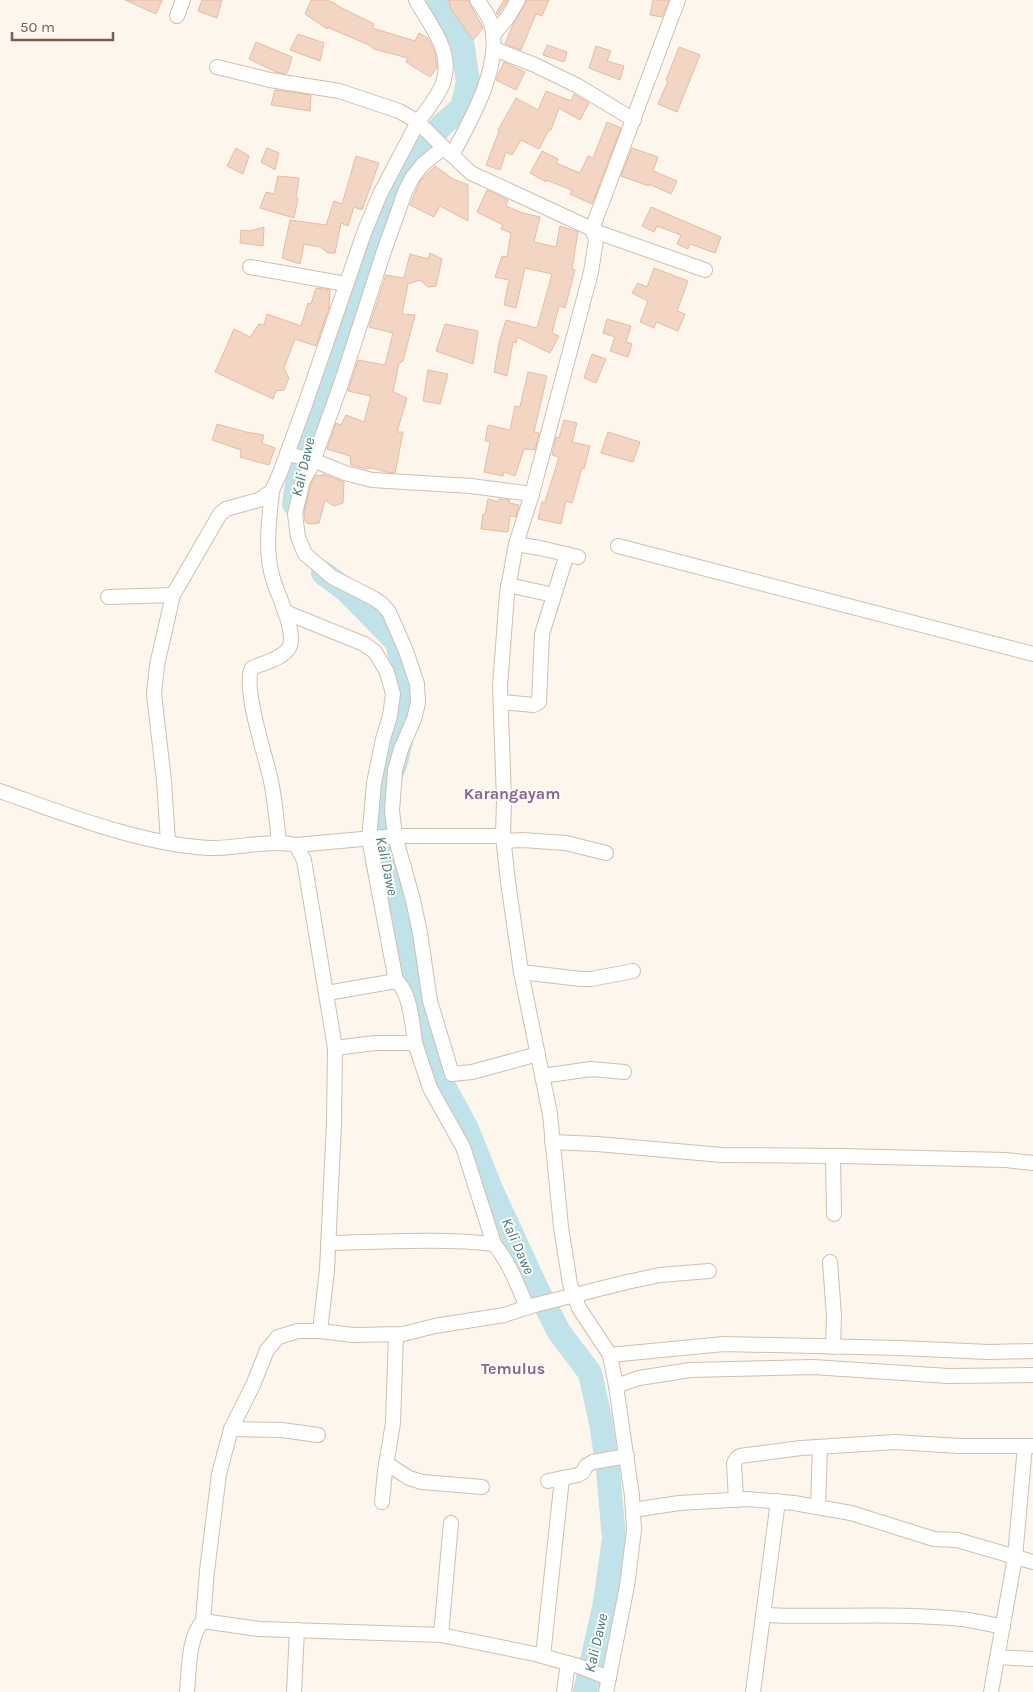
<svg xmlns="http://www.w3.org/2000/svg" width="1033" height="1692" font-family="Karla,sans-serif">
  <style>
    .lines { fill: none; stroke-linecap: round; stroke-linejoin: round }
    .river { stroke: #bfe3e8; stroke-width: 24 }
    .building { fill: #f3d5c3; stroke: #e6bba3 }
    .minor-casing { stroke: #d1beb0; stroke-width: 16 }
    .minor { stroke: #fff; stroke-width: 14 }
    .labels { text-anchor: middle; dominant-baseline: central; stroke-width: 4; stroke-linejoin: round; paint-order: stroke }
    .water-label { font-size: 15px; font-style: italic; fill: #437c86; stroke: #fffaf3 }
    .quarter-label { font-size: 16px; font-weight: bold; fill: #846695; stroke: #fffaf3 }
  </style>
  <rect width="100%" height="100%" fill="#fdf6ec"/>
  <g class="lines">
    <g class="river">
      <polyline points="294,504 297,484 305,450 324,398 375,235 394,190 417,156 442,125 462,108 468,82 462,41 436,0"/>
      <polyline points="323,573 346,590 397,642 405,677 408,710 396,762 381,801 379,841 406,946 421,1025 439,1077 467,1129 491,1189 537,1289 559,1332 590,1373 601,1423 608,1470 614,1539 605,1603 585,1692"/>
    </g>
  </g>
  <g class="building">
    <polygon points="125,0 162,0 156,14"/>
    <polygon points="202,0 222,0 217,18 198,11"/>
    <polygon points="311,0 327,0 336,4 336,5 374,24 372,28 415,41 419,33 428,38 435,52 437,68 430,77 406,62 408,58 374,49 369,45 327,27 327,29 305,14"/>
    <polygon points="448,0 468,0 483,28 473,40 449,6 451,5"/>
    <polygon points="504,0 508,0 498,15 496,13"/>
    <polygon points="527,0 549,0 542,16 536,14 521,50 505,44 513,24"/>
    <polygon points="653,0 669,0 662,17 650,15"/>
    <polygon points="298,34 324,43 320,61 290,50"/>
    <polygon points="256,42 292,57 288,71 286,74 276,72 249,59"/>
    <polygon points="547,45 567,52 564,62 543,55"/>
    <polygon points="596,46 611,51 607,61 624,66 620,80 589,68"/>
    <polygon points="679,47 700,55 677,112 658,104 668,81 666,80"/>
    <polygon points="504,62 525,72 516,90 496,80"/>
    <polygon points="275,90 311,95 310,111 271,105"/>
    <polygon points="546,91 571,101 574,94 589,103 580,120 559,108 551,130 549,130 539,149 521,140 512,155 506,152 500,170 486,165 499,131 498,130 516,98 538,110"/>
    <polygon points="607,122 621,128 592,204 570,194 572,190 546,180 546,182 530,173 542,151 558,159 556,163 580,173 588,156 593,158"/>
    <polygon points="236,148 249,156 243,174 227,166"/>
    <polygon points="267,148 279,153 275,170 261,162"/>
    <polygon points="632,148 658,157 653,171 677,181 671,194 649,184 649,186 621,176"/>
    <polygon points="356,156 379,163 362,210 354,207 348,226 341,223 335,253 328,253 320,247 304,244 300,264 282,258 290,220 326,225 334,201 342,204"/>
    <polygon points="435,166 453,179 468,185 468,221 440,206 434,217 410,205 420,181"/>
    <polygon points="278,176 299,178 296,198 298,198 294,218 260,208 266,192 274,194"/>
    <polygon points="487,190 508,200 506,206 523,213 540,217 534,242 556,247 560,226 578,232 572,269 575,270 565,308 559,306 552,333 559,336 550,353 517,337 516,343 513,342 507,376 494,372 499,343 506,320 537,328 552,274 525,268 516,308 504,305 509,280 495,277 502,256 507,257 511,233 501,229 503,225 477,212"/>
    <polygon points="651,207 721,237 715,253 690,244 688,249 677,244 681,235 657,226 654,232 642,226"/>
    <polygon points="264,227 263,246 240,243 241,230 249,231"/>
    <polygon points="430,253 442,259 436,286 428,287 420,280 408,284 402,314 415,315 403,361 399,363 393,392 407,398 397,432 403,432 395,473 386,472 372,468 366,469 351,465 350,456 327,449 336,423 341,425 346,415 364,422 371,396 348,391 358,360 385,365 393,333 369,327 386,275 404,278 410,254 428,259"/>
    <polygon points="654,268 688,281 677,311 685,314 678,331 656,322 654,328 640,322 648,301 632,293 638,283 647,287"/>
    <polygon points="316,288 330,290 329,308 316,346 295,339 284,368 289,378 284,390 276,391 273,399 215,372 234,329 250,337 259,324 264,325 267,314 301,326 308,303 311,304"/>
    <polygon points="607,319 631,326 626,342 632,344 628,357 610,351 615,337 603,333"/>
    <polygon points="445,324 478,331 473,364 436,351"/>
    <polygon points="592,354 606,359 596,383 584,378"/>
    <polygon points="428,370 448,374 440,404 423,401"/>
    <polygon points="528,372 547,376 534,432 539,433 535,450 524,449 515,476 504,472 503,476 484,472 490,442 485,441 488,425 510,430 515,406 520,407"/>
    <polygon points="564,420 577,423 572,442 590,446 584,469 582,468 572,503 566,501 561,524 538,519 542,502 545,502 559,457 552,455 556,437 559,438"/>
    <polygon points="217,424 246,432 264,435 262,443 275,448 269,465 240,457 241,450 212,440"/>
    <polygon points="608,432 640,442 633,462 601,453"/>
    <polygon points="323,474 344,482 343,503 334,506 325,500 319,523 308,524 305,521 304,514 311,483 316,475 323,476"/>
    <polygon points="488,499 499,502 499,499 510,500 509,503 519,505 516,517 510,516 508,532 481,529 483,514 485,514"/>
  </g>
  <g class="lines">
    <g class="minor-casing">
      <g id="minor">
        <path d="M 477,0 C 483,8 490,17 492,27 C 501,68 471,120 452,155 L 471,173 L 592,229 L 596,240 L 591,272 L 532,494 L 516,544 L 507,594 L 500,686 L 504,800 L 503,836 L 508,882 L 521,972 L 550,1114 L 561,1227 L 570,1284 L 579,1308 L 610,1355 L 616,1386 L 632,1496 L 634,1530 L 627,1586 L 606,1692"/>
        <polyline points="177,16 183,0"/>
        <polyline points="493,35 508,17 518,0"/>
        <polyline points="494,49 535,65 578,86 634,120"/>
        <path d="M 217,67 L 270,80 L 339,91 L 399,111 L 418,122 C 426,111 439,95 443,83 C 454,52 430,25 416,0"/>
        <polyline points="443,148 423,164 412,178 405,192 384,251 341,384 311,467 303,480 295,514 298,537 305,554 332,577 373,598 382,604 389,612 406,651 417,684 418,703 414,719 401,749 395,770 392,811 395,836 413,900 420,933 430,1001 452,1074 472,1072 538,1054"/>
        <polyline points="592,229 678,0"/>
        <polyline points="594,231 705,270"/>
        <polyline points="250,267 346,284"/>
        <polyline points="287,454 313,460 345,473 372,480 471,486 532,494"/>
        <path d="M 272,491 C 269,521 264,553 274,582 C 279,598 297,633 289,648 C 282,659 263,663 252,668 C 242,687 266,757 271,781 C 275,801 277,822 279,843"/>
        <polyline points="516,544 540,548 578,557"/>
        <polyline points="618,546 1033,654"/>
        <polyline points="508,585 554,595"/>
        <polyline points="108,597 173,595"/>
        <polyline points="285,612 364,644 375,652 387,672 393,694 390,716 383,739 374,783 369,839 396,981"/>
        <polyline points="501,702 534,705 539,702 542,634 567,554"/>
        <path d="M 0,791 C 65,814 139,844 209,848 C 238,849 267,839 296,845 L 304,860 L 335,1048 L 334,1123 L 327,1270 L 320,1331"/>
        <polyline points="504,841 522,840 566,843 606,853"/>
        <polyline points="168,842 164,781 154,694 157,665 173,595 220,514 226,509 233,507 259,500 272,491 280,473 306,402 364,233 380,194 418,122 449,153"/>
        <polyline points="296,845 395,836 503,836"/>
        <polyline points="521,972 581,979 591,979 633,971"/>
        <path d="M 327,993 L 396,981 C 410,990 413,1027 415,1043"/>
        <polyline points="335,1048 375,1043 415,1043 430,1088 463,1147 494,1244"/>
        <polyline points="542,1076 591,1069 624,1072"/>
        <polyline points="552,1142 597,1144 722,1155 841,1156 1006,1160 1033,1163"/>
        <polyline points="833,1156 834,1214"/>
        <path d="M 328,1243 C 383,1242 439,1238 494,1244 C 509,1262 518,1286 527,1307"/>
        <polyline points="830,1262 834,1316 833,1347"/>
        <polyline points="610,1355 724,1344 900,1348 989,1352 1033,1351"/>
        <polyline points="616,1386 639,1378 690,1370 813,1367 948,1376 1033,1375"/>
        <polyline points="231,1429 282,1430 318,1435"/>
        <polyline points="386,1463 409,1478 422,1482 482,1487"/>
        <polyline points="548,1481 578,1475 583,1472 586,1466 593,1462 627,1456"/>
        <polyline points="736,1500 734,1463 737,1458 740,1456 801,1448 895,1442 959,1446 1033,1446"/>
        <polyline points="382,1502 385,1471 393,1423 396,1335"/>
        <polyline points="818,1507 820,1447"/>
        <polyline points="633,1510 679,1503 747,1499 794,1503 851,1513 934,1539 957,1540 1033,1562"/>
        <path d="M 763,1615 C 829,1618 896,1612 962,1619 C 976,1621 990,1624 1003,1627"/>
        <polyline points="441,1635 451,1523"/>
        <polyline points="543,1656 562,1478"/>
        <polyline points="998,1657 1033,1659"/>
        <polyline points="609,1678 578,1666 535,1654 441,1635 259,1629 203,1621 207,1571 219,1474 231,1429 253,1385 267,1350 278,1337 298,1331 320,1331 353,1335 403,1334 435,1326 504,1315 535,1305 627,1282 660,1275 709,1271"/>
        <path d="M 187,1692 C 189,1671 188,1637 203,1621"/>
        <polyline points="294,1692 297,1630"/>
        <polyline points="564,1692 568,1663"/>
        <polyline points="753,1692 778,1501"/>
        <polyline points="991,1692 1015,1557 1025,1446"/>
      </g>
    </g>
    <use href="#minor" class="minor"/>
  </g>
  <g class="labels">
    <g class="water-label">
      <text transform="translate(303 467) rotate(-77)">Kali Dawe</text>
      <text transform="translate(387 866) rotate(78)">Kali Dawe</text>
      <text transform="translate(518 1246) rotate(66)">Kali Dawe</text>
      <text transform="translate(596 1643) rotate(-77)">Kali Dawe</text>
    </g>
    <g class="quarter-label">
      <text x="512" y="793">Karangayam</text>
      <text x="513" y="1368">Temulus</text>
    </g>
  </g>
  <path d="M12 32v8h101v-8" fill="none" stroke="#7a5c4d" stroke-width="2.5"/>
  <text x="20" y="32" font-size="15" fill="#7a5c4d" stroke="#fffaf3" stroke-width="4" paint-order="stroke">50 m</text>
</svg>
